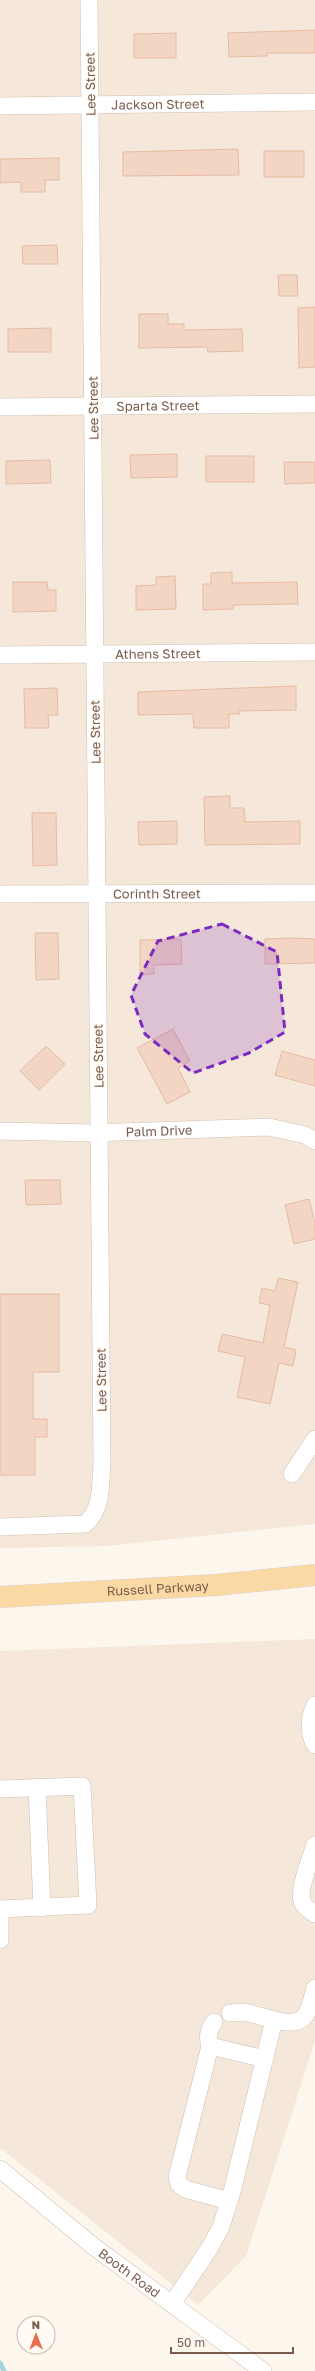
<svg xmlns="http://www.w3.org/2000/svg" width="315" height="2371" font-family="'Golos Text',sans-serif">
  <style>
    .residential { fill: #f5e8da }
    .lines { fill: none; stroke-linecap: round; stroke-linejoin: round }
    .stream { stroke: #a5d3da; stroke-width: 5 }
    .building { fill: #f3d5c3; stroke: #e6bba3 }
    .minor-casing { stroke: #d1beb0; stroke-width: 18 }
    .major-casing { stroke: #dad1cd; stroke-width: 22 }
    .minor { stroke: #fff; stroke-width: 17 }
    .major { stroke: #fbd9a5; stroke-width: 21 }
    .marked { fill: #7b2cbf; fill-opacity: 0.2; stroke: #7b2cbf; stroke-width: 3; stroke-dasharray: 8 5; stroke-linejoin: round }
    .labels { text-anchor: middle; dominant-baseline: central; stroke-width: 3; stroke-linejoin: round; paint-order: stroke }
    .street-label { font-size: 13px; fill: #7a5c4d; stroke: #fffaf3 }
  </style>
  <rect width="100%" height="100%" fill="#fdf6ec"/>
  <g class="residential">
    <polygon points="0,0 315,0 315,1524 107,1546 0,1548"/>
    <polygon points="315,1639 315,2041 246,2256 198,2305 0,2148 0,1651"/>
  </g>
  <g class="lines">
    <polyline class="stream" points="0,2363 4,2371"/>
  </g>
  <g class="building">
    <polygon points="315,30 315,53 267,53 267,56 229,57 228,33"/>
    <polygon points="176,33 176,58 134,58 134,34"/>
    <polygon points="238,149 239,175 123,176 123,152"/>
    <rect x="264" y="151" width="40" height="26"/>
    <polygon points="59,158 59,180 45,180 45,192 21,192 21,182 0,183 0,159"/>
    <polygon points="57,245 58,264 23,264 22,246"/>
    <polygon points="278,275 297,275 298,296 279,296"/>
    <polygon points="315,307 315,367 299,368 298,308"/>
    <polygon points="139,314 168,314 168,324 184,324 184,330 242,329 243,351 208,352 207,347 139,348"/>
    <polygon points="51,328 51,352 8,352 8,329"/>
    <polygon points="177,454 177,477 131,478 130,455"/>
    <rect x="206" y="456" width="48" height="26"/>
    <polygon points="50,460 51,483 6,484 6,461"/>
    <polygon points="284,462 315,462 315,483 285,484"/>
    <polygon points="232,572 232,583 297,582 298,604 233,605 233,609 203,610 203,584 211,584 211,573"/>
    <polygon points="175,576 176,609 136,610 136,586 156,585 156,577"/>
    <polygon points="13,582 47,582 48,590 56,590 56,611 13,612"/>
    <polygon points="296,686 296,710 239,711 240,714 229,714 229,728 194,728 193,714 138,715 138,692"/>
    <polygon points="57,688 58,715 48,715 49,728 25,728 24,689"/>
    <polygon points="230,796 230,808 244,808 245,822 300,821 300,844 205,845 204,797"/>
    <polygon points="32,813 56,813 57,865 33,866"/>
    <polygon points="177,821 177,844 139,845 138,822"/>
    <polygon points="35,933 58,933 59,979 36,980"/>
    <polygon points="292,938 315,939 315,963 265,964 265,939"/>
    <polygon points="181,939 182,964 154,965 154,974 140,975 140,940"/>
    <polygon points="173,1029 190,1061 178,1068 190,1092 167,1104 137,1048"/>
    <polygon points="46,1046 65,1064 39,1090 20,1071"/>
    <polygon points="282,1051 315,1060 315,1086 275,1075"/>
    <polygon points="25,1180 60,1180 61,1204 26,1205"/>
    <polygon points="309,1199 315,1223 315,1239 294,1244 285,1205"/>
    <polygon points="278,1278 298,1282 284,1347 296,1350 293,1366 279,1363 270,1404 237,1397 245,1357 218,1351 222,1334 263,1343 270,1305 259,1303 262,1288 275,1291"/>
    <polygon points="0,1294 59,1294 59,1372 33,1372 33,1419 47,1419 47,1437 35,1437 35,1475 0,1475"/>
  </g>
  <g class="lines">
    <g class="minor-casing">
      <g id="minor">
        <path id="s1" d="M 0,106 L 315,102"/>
        <path id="s2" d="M 0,407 L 315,404"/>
        <path id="s3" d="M 0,655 L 315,652"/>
        <path id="s4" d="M 0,894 L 315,893"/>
        <path id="s5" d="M 0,1131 L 90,1133 L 269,1127 L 305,1135 L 315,1141"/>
        <polyline points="292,1474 315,1439"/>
        <path d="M 0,1527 L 85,1524 C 103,1509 100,1485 102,1463 L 89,0"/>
        <path d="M 315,1705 C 309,1717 308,1733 315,1745"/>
        <polyline points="37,1787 42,1908"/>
        <polyline points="0,1789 82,1786 88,1905 0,1909"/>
        <path d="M 315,1845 C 311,1857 298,1890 302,1901 C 304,1907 310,1911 315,1914"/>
        <polyline points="0,1914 0,1940"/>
        <polyline points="230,2013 245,2012 274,2020"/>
        <path d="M 214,2022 C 209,2029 207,2037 210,2046 L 177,2177 L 179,2184 L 185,2189 L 229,2201"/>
        <polyline points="210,2046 265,2059"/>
        <path id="s6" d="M 0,2169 L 93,2246 L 263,2371"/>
        <path d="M 172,2304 L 209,2249 L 221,2227 L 233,2188 L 274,2020 C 306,2028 308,2015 315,1988"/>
      </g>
    </g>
    <g class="major-casing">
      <g id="major">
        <path id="s7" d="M 0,1597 L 216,1585 L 315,1575"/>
      </g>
    </g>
    <use href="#minor" class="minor"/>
    <use href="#major" class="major"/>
  </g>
  <path class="marked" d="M 222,924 L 277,952 L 285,1032 L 249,1053 L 193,1073 L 145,1034 L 131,995 L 158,941 Z"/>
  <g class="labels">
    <g class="street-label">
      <text transform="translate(90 84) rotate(-91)">Lee Street</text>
      <text stroke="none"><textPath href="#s1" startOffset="158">Jackson Street</textPath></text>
      <text stroke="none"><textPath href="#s2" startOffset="158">Sparta Street</textPath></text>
      <text transform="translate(93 408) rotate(-91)">Lee Street</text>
      <text stroke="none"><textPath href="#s3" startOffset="158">Athens Street</textPath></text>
      <text transform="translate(95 732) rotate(-91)">Lee Street</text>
      <text stroke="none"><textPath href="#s4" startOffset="157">Corinth Street</textPath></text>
      <text transform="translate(98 1056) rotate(-91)">Lee Street</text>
      <text stroke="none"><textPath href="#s5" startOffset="159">Palm Drive</textPath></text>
      <text transform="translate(101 1380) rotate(-91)">Lee Street</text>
      <text stroke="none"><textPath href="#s7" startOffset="158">Russell Parkway</textPath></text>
      <text stroke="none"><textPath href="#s6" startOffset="166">Booth Road</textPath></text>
    </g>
  </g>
  <g transform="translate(36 2335) rotate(359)"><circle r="19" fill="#fffaf3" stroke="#cabbb1"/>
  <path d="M0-3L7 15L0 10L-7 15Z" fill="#e76f51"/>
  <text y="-6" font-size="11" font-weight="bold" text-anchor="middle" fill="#7a5c4d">N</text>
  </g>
  <path d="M171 2347v6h122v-6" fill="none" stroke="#7a5c4d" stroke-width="2"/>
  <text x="177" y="2347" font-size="12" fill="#7a5c4d" stroke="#fffaf3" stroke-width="3" paint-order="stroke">50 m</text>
</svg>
